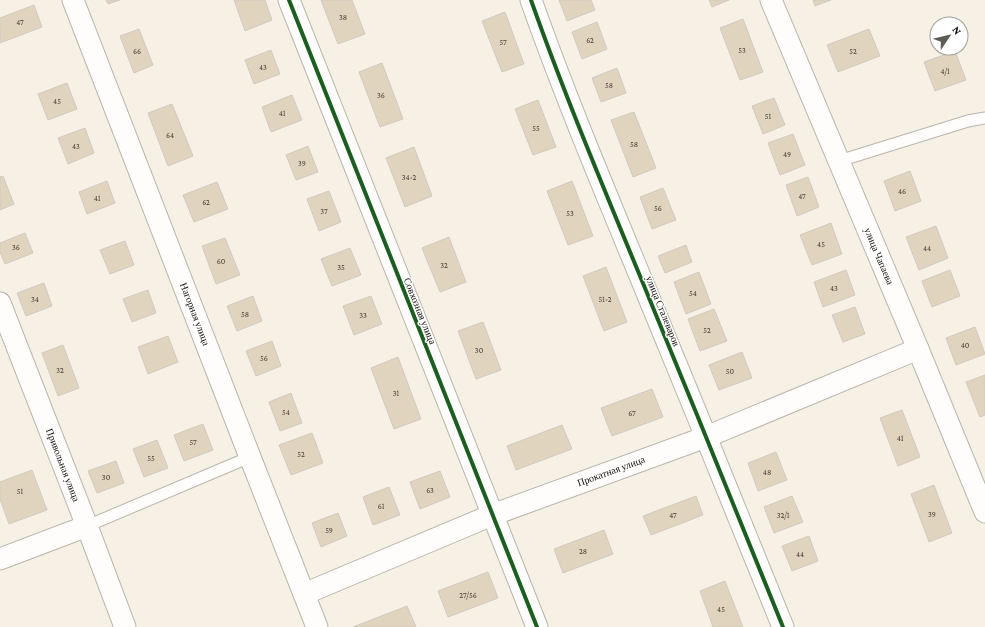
<svg xmlns="http://www.w3.org/2000/svg" width="985" height="627" font-family="'Crimson Pro',serif">
  <style>
    .building { fill: #e1d4be; stroke: #d0cac1 }
    .lines { fill: none; stroke-linecap: round; stroke-linejoin: round }
    .service-casing { stroke: #bab5ad; stroke-width: 13 }
    .minor-casing { stroke: #bab5ad; stroke-width: 23 }
    .service { stroke: #fefdfb; stroke-width: 11 }
    .minor { stroke: #fefdfb; stroke-width: 21 }
    .cycleway-casing { stroke: #fff; stroke-width: 6 }
    .cycleway { stroke: #1b5e20; stroke-width: 4 }
    .labels { text-anchor: middle; dominant-baseline: central; stroke-width: 3; stroke-linejoin: round; paint-order: stroke }
    .number-label { font-size: 8px; fill: #443e34 }
    .street-label { font-size: 10px; fill: #100c06; stroke: #fff }
  </style>
  <rect width="100%" height="100%" fill="#f6f0e5"/>
  <g class="building">
    <polygon points="106,0 120,0 108,4"/>
    <polygon points="234,0 265,0 272,20 245,31"/>
    <polygon points="321,0 352,0 365,34 338,44"/>
    <polygon points="559,0 591,0 595,10 567,21"/>
    <polygon points="709,0 729,0 712,7"/>
    <polygon points="813,0 831,0 815,6"/>
    <polygon points="34,5 42,27 0,43 0,18"/>
    <polygon points="505,12 524,64 502,72 482,21"/>
    <polygon points="743,19 763,72 740,80 720,28"/>
    <polygon points="597,22 607,49 582,59 572,32"/>
    <polygon points="139,29 153,65 134,73 120,36"/>
    <polygon points="869,29 880,56 838,72 827,45"/>
    <polygon points="271,50 280,74 254,84 245,60"/>
    <polygon points="955,51 966,80 935,91 924,62"/>
    <polygon points="382,63 403,119 380,127 359,72"/>
    <polygon points="617,68 626,93 601,102 592,78"/>
    <polygon points="67,83 77,109 48,120 38,94"/>
    <polygon points="292,95 302,120 271,132 262,107"/>
    <polygon points="774,98 785,125 763,134 752,106"/>
    <polygon points="538,100 556,147 533,155 515,109"/>
    <polygon points="172,104 193,156 168,166 148,113"/>
    <polygon points="634,112 656,168 633,177 611,120"/>
    <polygon points="85,128 94,153 68,164 58,138"/>
    <polygon points="793,134 805,165 780,175 768,143"/>
    <polygon points="308,146 318,172 296,180 286,155"/>
    <polygon points="414,147 432,196 405,207 386,158"/>
    <polygon points="910,171 921,201 895,211 884,181"/>
    <polygon points="3,176 14,204 0,210 0,177"/>
    <polygon points="808,177 819,207 797,216 786,185"/>
    <polygon points="107,181 115,203 87,214 79,192"/>
    <polygon points="572,181 593,236 568,245 547,191"/>
    <polygon points="217,182 228,209 194,222 183,195"/>
    <polygon points="663,188 676,220 652,229 640,197"/>
    <polygon points="329,191 341,222 319,231 307,199"/>
    <polygon points="831,223 842,254 812,265 800,235"/>
    <polygon points="936,226 948,258 919,270 906,237"/>
    <polygon points="25,233 33,253 5,264 0,252 0,243"/>
    <polygon points="449,237 466,282 440,292 422,248"/>
    <polygon points="225,238 240,275 216,284 202,246"/>
    <polygon points="125,241 134,265 110,274 100,250"/>
    <polygon points="686,245 692,262 665,273 658,256"/>
    <polygon points="350,248 361,275 332,286 321,259"/>
    <polygon points="606,267 627,322 604,331 583,276"/>
    <polygon points="846,270 855,295 823,307 814,282"/>
    <polygon points="950,270 960,296 932,307 922,281"/>
    <polygon points="699,272 711,304 686,314 674,282"/>
    <polygon points="44,283 52,306 26,316 17,293"/>
    <polygon points="148,290 156,313 132,322 123,299"/>
    <polygon points="253,296 262,321 237,331 227,306"/>
    <polygon points="371,296 382,324 354,335 343,306"/>
    <polygon points="855,307 865,334 843,342 832,315"/>
    <polygon points="714,309 727,341 700,351 688,319"/>
    <polygon points="483,322 501,370 476,379 458,331"/>
    <polygon points="975,327 985,354 956,365 946,338"/>
    <polygon points="168,336 178,362 148,374 138,347"/>
    <polygon points="272,341 281,366 256,376 246,351"/>
    <polygon points="63,345 79,388 58,396 42,353"/>
    <polygon points="742,352 752,378 719,390 709,365"/>
    <polygon points="398,357 421,419 394,429 371,368"/>
    <polygon points="985,375 985,415 980,417 966,382"/>
    <polygon points="652,389 663,417 612,436 601,408"/>
    <polygon points="291,393 302,423 280,431 269,402"/>
    <polygon points="902,410 920,457 898,466 880,418"/>
    <polygon points="203,424 213,450 184,461 174,435"/>
    <polygon points="562,425 572,449 516,470 507,446"/>
    <polygon points="312,433 323,463 291,475 279,445"/>
    <polygon points="157,440 168,468 144,477 133,449"/>
    <polygon points="776,452 787,480 758,491 748,463"/>
    <polygon points="116,461 124,483 97,493 88,471"/>
    <polygon points="32,470 47,510 9,524 0,499 0,482"/>
    <polygon points="440,471 450,497 420,509 410,482"/>
    <polygon points="934,485 952,533 929,542 911,494"/>
    <polygon points="389,487 400,515 373,525 363,497"/>
    <polygon points="696,496 703,515 651,535 643,516"/>
    <polygon points="792,496 803,522 774,533 764,507"/>
    <polygon points="338,513 347,536 321,547 312,523"/>
    <polygon points="604,530 613,554 563,573 554,549"/>
    <polygon points="809,536 818,561 792,571 782,546"/>
    <polygon points="488,572 498,598 448,617 438,591"/>
    <polygon points="725,581 743,627 713,627 700,591"/>
    <polygon points="407,606 416,627 353,627"/>
  </g>
  <g class="lines">
    <g class="service-casing">
      <g id="service">
        <polyline points="839,161 968,121 985,118"/>
        <polyline points="87,526 250,457"/>
      </g>
    </g>
    <g class="minor-casing">
      <g id="minor">
        <polyline points="73,0 250,457 317,627"/>
        <polyline points="289,0 537,627"/>
        <path d="M 531,0 C 566,99 607,196 647,293 C 693,404 738,516 783,627"/>
        <polyline points="771,0 918,349 985,512"/>
        <polyline points="0,303 87,526 125,627"/>
        <polyline points="0,559 87,526"/>
        <polyline points="304,594 492,515 706,437 918,349"/>
      </g>
    </g>
    <use href="#service" class="service"/>
    <use href="#minor" class="minor"/>
    <g class="cycleway-casing">
      <g id="cycleway">
        <polyline points="289,0 537,627"/>
        <path d="M 531,0 C 566,99 607,196 647,293 C 693,404 738,516 783,627"/>
      </g>
    </g>
    <use href="#cycleway" class="cycleway"/>
  </g>
  <g class="labels">
    <g class="number-label">
      <text x="343" y="17">38</text>
      <text x="20" y="22">47</text>
      <text x="590" y="40">62</text>
      <text x="503" y="42">57</text>
      <text x="742" y="50">53</text>
      <text x="137" y="51">66</text>
      <text x="853" y="51">52</text>
      <text x="263" y="67">43</text>
      <text x="945" y="71">4/1</text>
      <text x="609" y="85">58</text>
      <text x="381" y="95">36</text>
      <text x="57" y="101">45</text>
      <text x="282" y="113">41</text>
      <text x="768" y="116">51</text>
      <text x="536" y="128">55</text>
      <text x="170" y="135">64</text>
      <text x="634" y="144">58</text>
      <text x="76" y="146">43</text>
      <text x="787" y="154">49</text>
      <text x="302" y="163">39</text>
      <text x="409" y="177">34-2</text>
      <text x="902" y="191">46</text>
      <text x="802" y="196">47</text>
      <text x="97" y="198">41</text>
      <text x="206" y="202">62</text>
      <text x="658" y="208">56</text>
      <text x="324" y="211">37</text>
      <text x="570" y="213">53</text>
      <text x="821" y="244">45</text>
      <text x="16" y="247">36</text>
      <text x="927" y="248">44</text>
      <text x="221" y="261">60</text>
      <text x="444" y="265">32</text>
      <text x="341" y="267">35</text>
      <text x="834" y="288">43</text>
      <text x="693" y="293">54</text>
      <text x="35" y="299">34</text>
      <text x="605" y="299">51-2</text>
      <text x="245" y="314">58</text>
      <text x="363" y="315">33</text>
      <text x="707" y="330">52</text>
      <text x="965" y="345">40</text>
      <text x="479" y="350">30</text>
      <text x="264" y="358">56</text>
      <text x="60" y="370">32</text>
      <text x="730" y="371">50</text>
      <text x="396" y="393">31</text>
      <text x="286" y="412">54</text>
      <text x="632" y="413">67</text>
      <text x="900" y="438">41</text>
      <text x="193" y="442">57</text>
      <text x="301" y="454">52</text>
      <text x="151" y="458">55</text>
      <text x="767" y="472">48</text>
      <text x="106" y="477">30</text>
      <text x="430" y="490">63</text>
      <text x="20" y="491">51</text>
      <text x="381" y="506">61</text>
      <text x="932" y="514">39</text>
      <text x="673" y="515">47</text>
      <text x="783" y="515">32/1</text>
      <text x="329" y="530">59</text>
      <text x="583" y="551">28</text>
      <text x="800" y="554">44</text>
      <text x="468" y="595">27/56</text>
      <text x="721" y="609">45</text>
    </g>
    <g class="street-label">
      <text transform="translate(879 256) rotate(67)">улица Чапаева</text>
      <text transform="translate(420 311) rotate(68)">Совхозная улица</text>
      <text transform="translate(663 311) rotate(68)">улица Сталеваров</text>
      <text transform="translate(195 314) rotate(69)">Нагорная улица</text>
      <text transform="translate(63 465) rotate(69)">Привольная улица</text>
      <text transform="translate(611 471) rotate(-20)">Прокатная улица</text>
    </g>
  </g>
  <g transform="translate(949 36) rotate(55)"><circle r="19" fill="#ffffff" stroke="#9f9e9b"/>
  <path d="M0-3L7 15L0 10L-7 15Z" fill="#605c54"/>
  <text y="-6" font-size="11" font-weight="bold" text-anchor="middle" fill="#100c06">N</text>
  </g>
</svg>
